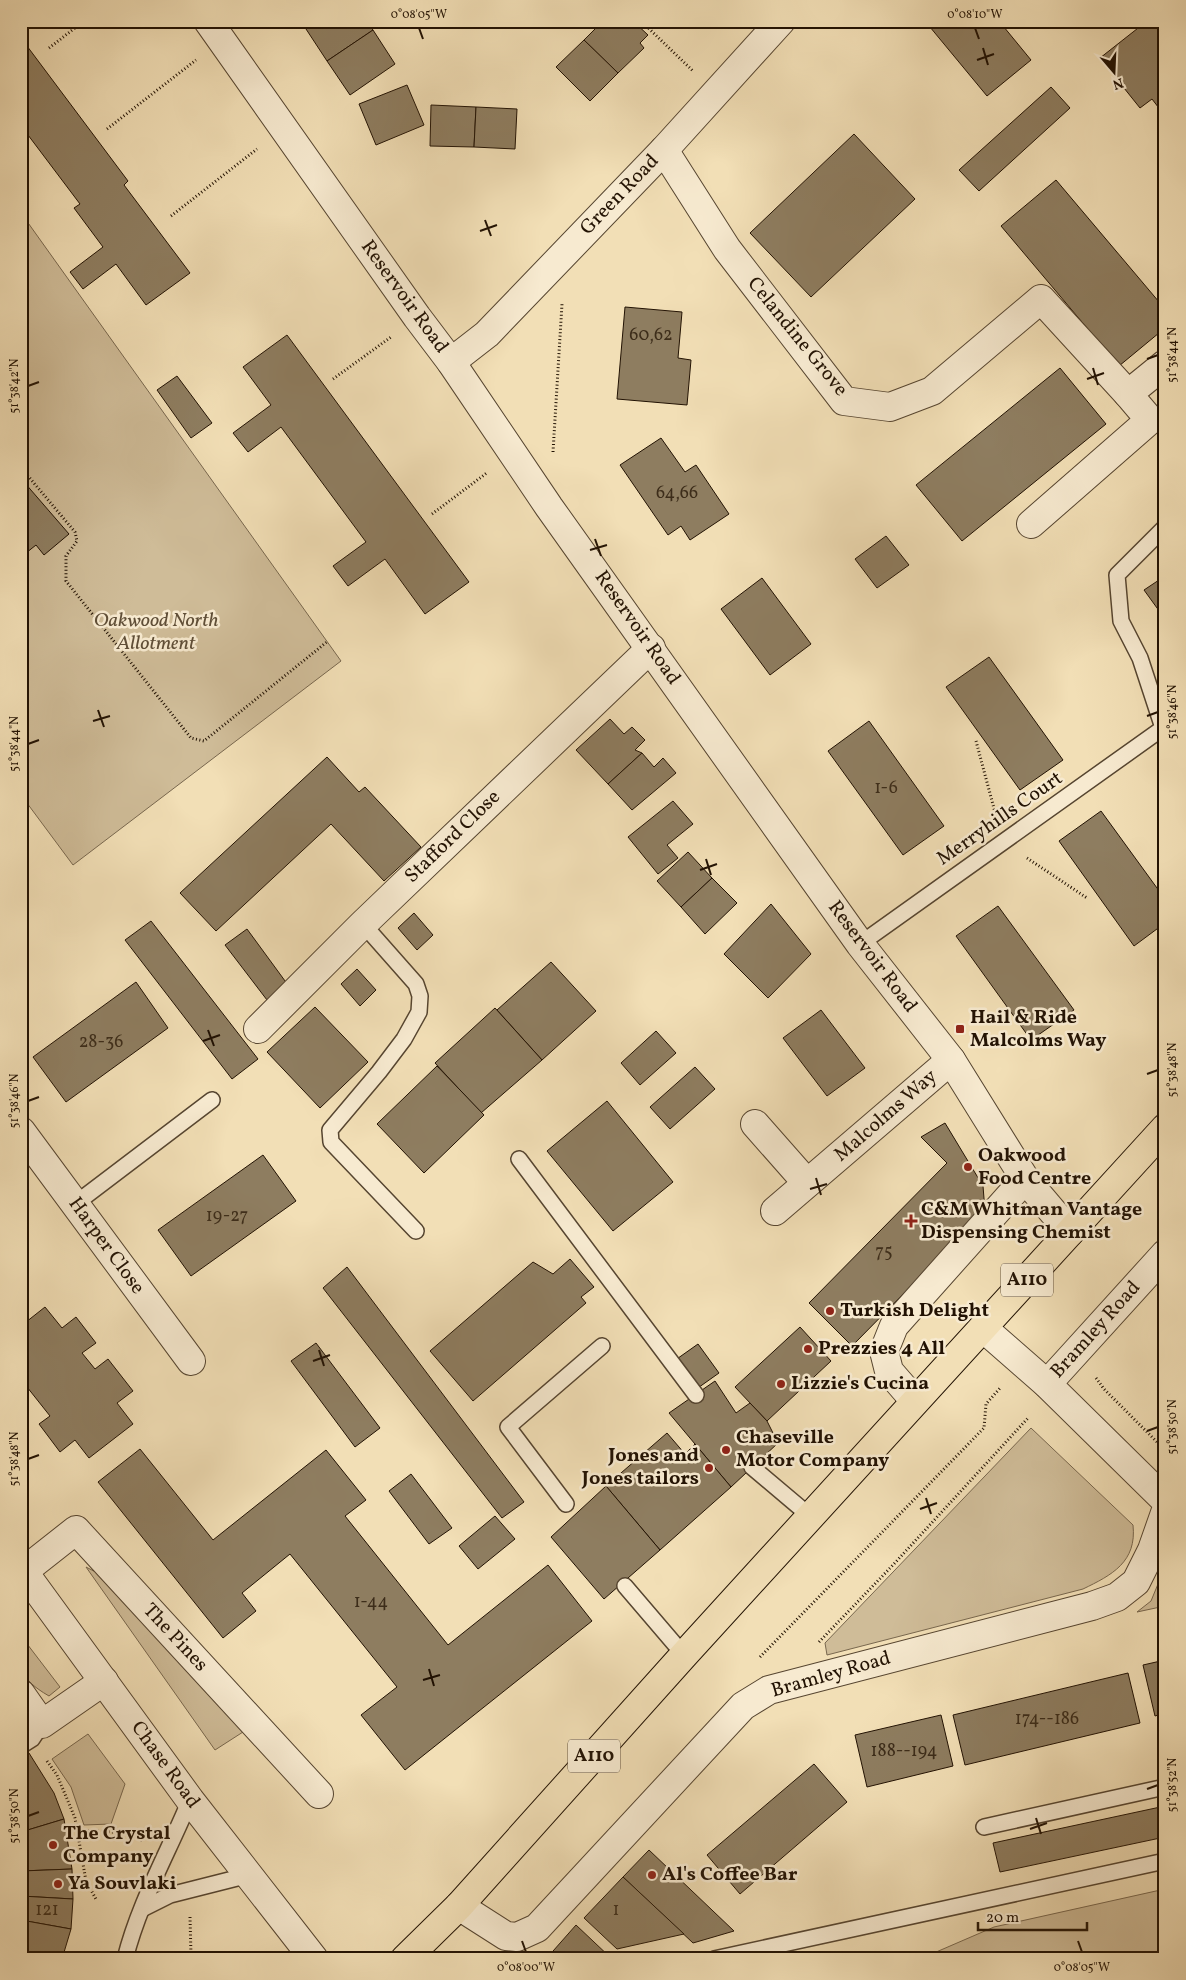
<svg xmlns="http://www.w3.org/2000/svg" width="1186" height="1980" font-family="Vollkorn,serif">
  <style>
    .green { fill: #cfbc98; stroke: #78674e }
    .building { fill: #8e7d60; stroke: #221203 }
    .lines { fill: none; stroke-linecap: round; stroke-linejoin: round }
    .service-casing { stroke: #564530; stroke-width: 18 }
    .minor-casing { stroke: #564530; stroke-width: 30 }
    .tertiary-casing { stroke: #564530; stroke-width: 30 }
    .primary-casing { stroke: #221203; stroke-width: 30 }
    .path { stroke: #221203; stroke-width: 3; stroke-dasharray: 1 2.5; stroke-linecap: butt }
    .service { stroke: #f7ead0; stroke-width: 15 }
    .minor { stroke: #f7ead0; stroke-width: 28 }
    .tertiary { stroke: #f7ead0; stroke-width: 28 }
    .primary { stroke: #f2dfb6; stroke-width: 28 }
    .ticks { fill: none; stroke: #221203; stroke-width: 2 }
    .poi-dot { fill: #8f2418; stroke: #f7ead0; stroke-width: 2 }
    .labels { text-anchor: middle; dominant-baseline: central; stroke-width: 5; stroke-linejoin: round; paint-order: stroke }
    .number-label { font-size: 18px; fill: #3d2d1a }
    .shield { fill: #f7ead0; stroke: #625340; stroke-width: 1 }
    .shield-label { font-size: 19px; font-weight: bold; fill: #221203 }
    .street-label { font-size: 20px; fill: #221203; stroke: #f7ead0 }
    .park-label { font-size: 20px; font-style: italic; fill: #5f4e37; stroke: #f7ead0 }
    .poi-label { font-size: 20px; font-weight: bold; fill: #221203; stroke: #f7ead0; text-anchor: start }
    .neatline { fill: none; stroke: #221203; stroke-width: 2 }
    .ticks-label { font-size: 12px; text-anchor: middle; fill: #221203 }
  </style>
  <rect width="100%" height="100%" fill="#f2dfb6"/>
  <filter id="stains"><feTurbulence type="fractalNoise" baseFrequency=".004" numOctaves="4"/><feColorMatrix values="0 0 0 0 .2 0 0 0 0 .09 0 0 0 0 .02 0 0 0 .5 -.17"/></filter>
  <radialGradient id="worn" r=".72"><stop offset=".6" stop-color="#630" stop-opacity="0"/><stop offset="1" stop-color="#630" stop-opacity=".3"/></radialGradient>
  <g class="green">
    <polygon points="21,213 341,661 73,865 21,795"/>
    <path d="M 1031,1428 L 1133,1525 C 1137,1562 1112,1575 1083,1589 L 827,1655 L 825,1643 Z"/>
    <polygon points="86,1567 111,1580 243,1732 215,1750"/>
    <polygon points="1165,1567 1165,1606 1137,1612 1151,1601"/>
    <path d="M 21,1636 L 60,1687 L 49,1696 C 18,1678 21,1669 21,1636 Z"/>
    <polygon points="88,1734 125,1784 111,1824 84,1825 71,1787 52,1759"/>
    <polygon points="1165,1889 1165,1950 1134,1959 920,1959 994,1927"/>
  </g>
  <g class="building">
    <polygon points="317,21 366,21 373,30 327,61 306,29"/>
    <polygon points="603,21 633,21 648,35 640,43 644,48 618,73 584,40"/>
    <polygon points="925,21 999,21 1031,60 987,96"/>
    <polygon points="1147,21 1165,22 1165,116 1152,99 1140,108 1100,58"/>
    <polygon points="373,30 395,64 350,95 327,61"/>
    <polygon points="21,38 128,181 124,185 190,273 146,305 116,264 83,289 70,272 103,247 74,208 80,204 28,135 24,137 21,133"/>
    <polygon points="584,40 618,73 590,101 556,67"/>
    <polygon points="407,85 424,125 376,145 359,104"/>
    <polygon points="1051,87 1070,108 979,191 959,170"/>
    <polygon points="431,105 476,107 474,147 430,146"/>
    <polygon points="476,107 517,109 515,149 474,147"/>
    <polygon points="854,134 915,199 811,297 750,233"/>
    <polygon points="1056,180 1165,309 1165,328 1119,366 1001,226"/>
    <polygon points="625,307 682,312 678,358 691,360 687,405 617,399"/>
    <polygon points="287,335 469,582 425,614 385,559 348,586 333,566 366,542 281,427 248,452 233,433 271,405 243,367"/>
    <polygon points="1060,368 1106,424 962,541 916,485"/>
    <polygon points="177,376 212,423 191,438 157,390"/>
    <polygon points="661,438 685,472 696,465 729,514 690,540 681,526 668,535 620,465"/>
    <polygon points="24,482 69,534 44,555 36,545 21,557 21,485"/>
    <polygon points="886,536 909,565 877,588 855,559"/>
    <polygon points="1165,576 1165,619 1144,590"/>
    <polygon points="762,578 811,644 770,675 721,609"/>
    <polygon points="989,657 1063,760 1020,790 946,687"/>
    <polygon points="610,719 624,734 632,727 645,740 635,750 642,753 608,784 576,750"/>
    <polygon points="869,721 944,826 903,855 828,751"/>
    <polygon points="642,753 654,767 663,758 676,773 632,810 608,784"/>
    <polygon points="327,757 359,792 365,787 421,847 384,881 331,824 216,931 180,893"/>
    <polygon points="673,801 693,824 667,845 678,858 658,874 628,837"/>
    <polygon points="1101,811 1165,899 1165,923 1134,946 1059,841"/>
    <polygon points="688,852 712,878 681,907 657,881"/>
    <polygon points="712,878 737,903 705,934 681,907"/>
    <polygon points="771,904 811,954 768,998 724,954"/>
    <polygon points="998,906 1074,1010 1031,1040 956,936"/>
    <polygon points="414,913 433,935 417,950 398,928"/>
    <polygon points="151,921 258,1059 232,1079 125,940"/>
    <polygon points="247,929 288,985 267,1000 225,945"/>
    <polygon points="551,962 596,1011 542,1060 497,1010"/>
    <polygon points="357,969 376,990 360,1006 341,984"/>
    <polygon points="136,982 168,1028 66,1102 33,1057"/>
    <polygon points="315,1007 368,1062 320,1108 267,1052"/>
    <polygon points="495,1008 542,1060 481,1113 435,1063"/>
    <polygon points="821,1010 865,1068 827,1096 783,1038"/>
    <polygon points="656,1031 676,1053 640,1085 621,1063"/>
    <polygon points="437,1066 484,1115 424,1173 377,1124"/>
    <polygon points="695,1067 715,1089 670,1129 650,1107"/>
    <polygon points="607,1101 673,1182 613,1231 547,1151"/>
    <polygon points="945,1123 983,1186 985,1211 852,1346 809,1303 947,1163 921,1137"/>
    <polygon points="263,1155 296,1201 191,1276 158,1230"/>
    <polygon points="570,1259 594,1287 581,1297 586,1303 473,1401 430,1351 533,1262 553,1274"/>
    <polygon points="347,1267 524,1502 502,1518 323,1288"/>
    <polygon points="45,1307 62,1328 76,1317 96,1343 82,1353 95,1369 108,1359 133,1391 117,1403 133,1424 89,1458 75,1440 60,1452 39,1424 50,1416 27,1387 21,1391 21,1326"/>
    <polygon points="800,1327 831,1361 767,1421 735,1387"/>
    <polygon points="316,1343 380,1428 355,1447 291,1361"/>
    <polygon points="698,1344 719,1373 695,1390 674,1361"/>
    <polygon points="715,1381 736,1413 750,1403 767,1421 778,1443 731,1487 669,1413"/>
    <polygon points="667,1433 685,1454 695,1444 731,1487 660,1550 606,1486"/>
    <polygon points="140,1449 213,1540 326,1450 366,1500 345,1516 448,1645 548,1565 592,1621 405,1770 361,1715 397,1687 290,1554 242,1593 256,1611 223,1638 98,1482"/>
    <polygon points="411,1474 452,1528 429,1544 389,1491"/>
    <polygon points="606,1486 660,1550 604,1599 551,1537"/>
    <polygon points="495,1516 515,1539 478,1569 459,1546"/>
    <polygon points="1165,1660 1165,1713 1155,1716 1143,1665"/>
    <polygon points="1128,1673 1140,1723 965,1765 953,1715"/>
    <polygon points="941,1715 953,1766 867,1787 855,1735"/>
    <polygon points="29,1753 54,1793 64,1819 21,1832 21,1758"/>
    <polygon points="814,1764 847,1802 740,1894 707,1855"/>
    <polygon points="1165,1806 1165,1837 1000,1872 993,1843"/>
    <polygon points="64,1819 72,1869 21,1871 21,1832"/>
    <polygon points="649,1850 734,1931 693,1943 623,1877"/>
    <polygon points="72,1869 73,1899 21,1896 21,1871"/>
    <polygon points="623,1877 684,1934 617,1949 584,1918"/>
    <polygon points="21,1896 73,1899 71,1929 21,1920"/>
    <polygon points="21,1920 71,1929 62,1959 47,1959 21,1953"/>
    <polygon points="576,1925 612,1959 546,1959"/>
    <polygon points="847,1953 848,1959 818,1959"/>
  </g>
  <g class="lines">
    <g class="service-casing">
      <g id="service">
        <polyline points="363,924 416,984 420,996 419,1012 404,1039 379,1072 330,1130 331,1142 416,1231"/>
        <polyline points="860,944 1163,728 1140,658 1121,621 1117,575 1165,527"/>
        <polyline points="519,1159 696,1395"/>
        <polyline points="75,1204 212,1100"/>
        <polyline points="752,1467 810,1516"/>
        <polyline points="566,1504 508,1427 602,1346"/>
        <polyline points="625,1586 684,1655"/>
        <polyline points="21,1746 32,1739 42,1724"/>
        <polyline points="984,1827 1165,1787"/>
        <polyline points="142,1909 170,1895 249,1875"/>
        <path d="M 125,1959 C 139,1903 168,1853 190,1800"/>
        <polyline points="714,1959 1165,1861"/>
      </g>
    </g>
    <g class="minor-casing">
      <g id="minor">
        <polyline points="208,21 417,317 451,362 549,507 860,944 951,1060 1025,1179 1070,1232"/>
        <polyline points="664,150 727,249 844,401 890,407 932,391 1041,299 1128,394"/>
        <polyline points="451,362 487,334 664,150 781,21"/>
        <polyline points="1031,524 1150,420 1128,394 1165,364"/>
        <polyline points="258,1029 363,924 651,648"/>
        <polyline points="755,1124 807,1183"/>
        <polyline points="21,1131 191,1361"/>
        <polyline points="775,1211 951,1060"/>
        <polyline points="983,1328 1047,1384 1165,1500"/>
        <polyline points="1047,1384 1165,1254"/>
        <polyline points="915,1401 889,1371 884,1351 894,1326 1025,1179"/>
        <polyline points="24,1571 76,1530 319,1794"/>
        <polyline points="21,1694 42,1724 104,1681"/>
        <polyline points="459,1906 506,1936 517,1937 537,1928 743,1706 769,1690 1092,1606 1117,1597 1136,1582 1152,1550 1165,1513"/>
      </g>
    </g>
    <g class="tertiary-casing">
      <polyline id="tertiary" points="21,1568 190,1800 314,1959"/>
    </g>
    <g class="primary-casing">
      <polyline id="primary" points="405,1959 459,1906 684,1655 1165,1128"/>
    </g>
    <g class="path">
      <polyline points="641,21 693,71"/>
      <polyline points="49,48 84,21"/>
      <polyline points="107,129 196,60"/>
      <polyline points="171,216 257,149"/>
      <polyline points="333,379 391,337"/>
      <polyline points="553,452 562,304"/>
      <polyline points="23,470 75,532 77,541 66,556 66,581 191,738 204,741 328,641"/>
      <polyline points="432,514 488,472"/>
      <polyline points="976,741 996,816"/>
      <polyline points="1027,858 1087,898"/>
      <polyline points="1158,1222 1165,1215"/>
      <polyline points="1096,1378 1104,1389 1159,1444"/>
      <polyline points="819,1642 893,1565 1028,1418"/>
      <polyline points="760,1657 984,1428 986,1404 1001,1387"/>
      <polyline points="47,1761 57,1775 75,1818 86,1881 97,1901"/>
      <polyline points="77,1830 131,1833 144,1842"/>
      <polyline points="190,1917 191,1955"/>
      <polyline points="1154,1959 1165,1956"/>
    </g>
    <use href="#service" class="service"/>
    <use href="#minor" class="minor"/>
    <use href="#tertiary" class="tertiary"/>
    <use href="#primary" class="primary"/>
  </g>
  <path class="ticks" d="M 419,28 L 423,39M 975,28 L 979,39M 983,48 L 988,65M 977,60 L 994,54M 485,220 L 491,236M 480,231 L 497,225M 1147,359 L 1158,355M 1093,368 L 1098,385M 1087,379 L 1104,373M 28,386 L 39,382M 595,539 L 601,556M 590,550 L 607,545M 98,710 L 104,727M 1147,716 L 1158,712M 93,721 L 110,716M 28,744 L 39,740M 706,859 L 711,875M 700,870 L 717,864M 208,1030 L 214,1046M 203,1041 L 220,1035M 1147,1074 L 1158,1070M 28,1101 L 39,1097M 816,1178 L 821,1195M 810,1189 L 827,1184M 319,1350 L 324,1366M 313,1361 L 330,1355M 1147,1431 L 1158,1427M 28,1459 L 39,1455M 926,1498 L 931,1514M 920,1509 L 937,1503M 429,1669 L 434,1686M 423,1680 L 440,1675M 1147,1789 L 1158,1785M 28,1816 L 39,1812M 1036,1818 L 1041,1834M 1030,1829 L 1047,1823M 522,1941 L 526,1952M 1078,1941 L 1082,1952"/>
  <g class="poi-dot">
    <rect x="955" y="1024" width="10" height="10" rx="2.5"/>
    <circle cx="968" cy="1167" r="5"/>
    <path d="M908.5 1213.5h5v5h5v5h-5v5h-5v-5h-5v-5h5z"/>
    <circle cx="830" cy="1311" r="5"/>
    <circle cx="808" cy="1349" r="5"/>
    <circle cx="781" cy="1384" r="5"/>
    <circle cx="726" cy="1450" r="5"/>
    <circle cx="709" cy="1468" r="5"/>
    <circle cx="53" cy="1845" r="5"/>
    <circle cx="652" cy="1875" r="5"/>
    <circle cx="58" cy="1884" r="5"/>
  </g>
  <g class="labels">
    <g class="number-label">
      <text x="651" y="335">60,62</text>
      <text x="677" y="493">64,66</text>
      <text x="886" y="788">1-6</text>
      <text x="101" y="1042">28-36</text>
      <text x="227" y="1216">19-27</text>
      <text x="884" y="1252">75</text>
      <text x="371" y="1602">1-44</text>
      <text x="1047" y="1719">174--186</text>
      <text x="904" y="1751">188--194</text>
      <text x="47" y="1910">121</text>
      <text x="616" y="1910">1</text>
    </g>
    <g class="shield">
      <rect x="1001" y="1263.5" width="52" height="33" rx="4"/>
      <rect x="568" y="1739.5" width="52" height="33" rx="4"/>
    </g>
    <g class="shield-label">
      <text x="1027" y="1280">A110</text>
      <text x="594" y="1756">A110</text>
    </g>
    <g class="street-label">
      <text transform="translate(620 195) rotate(-46)">Green Road</text>
      <text transform="translate(404 297) rotate(54)">Reservoir Road</text>
      <text transform="translate(797 337) rotate(51)">Celandine Grove</text>
      <text transform="translate(637 628) rotate(55)">Reservoir Road</text>
      <text transform="translate(1000 819) rotate(-35)">Merryhills Court</text>
      <text transform="translate(453 837) rotate(-44)">Stafford Close</text>
      <text transform="translate(872 957) rotate(53)">Reservoir Road</text>
      <text transform="translate(886 1116) rotate(-41)">Malcolms Way</text>
      <text transform="translate(106 1246) rotate(54)">Harper Close</text>
      <text transform="translate(1096 1330) rotate(-48)">Bramley Road</text>
      <text transform="translate(175 1638) rotate(47)">The Pines</text>
      <text transform="translate(831 1675) rotate(-16)">Bramley Road</text>
      <text transform="translate(165 1765) rotate(54)">Chase Road</text>
    </g>
    <g class="park-label">
      <text x="156" y="621">Oakwood North<tspan x="156" dy="23">Allotment</tspan></text>
    </g>
    <g class="poi-label">
      <text x="970" y="1018">Hail &amp; Ride<tspan x="970" dy="23">Malcolms Way</tspan></text>
      <text x="978" y="1156">Oakwood<tspan x="978" dy="23">Food Centre</tspan></text>
      <text x="921" y="1210">C&amp;M Whitman Vantage<tspan x="921" dy="23">Dispensing Chemist</tspan></text>
      <text x="840" y="1311">Turkish Delight</text>
      <text x="818" y="1349">Prezzies 4 All</text>
      <text x="791" y="1384">Lizzie's Cucina</text>
      <text x="736" y="1438">Chaseville<tspan x="736" dy="23">Motor Company</tspan></text>
      <text x="699" y="1456" text-anchor="end">Jones and<tspan x="699" dy="23">Jones tailors</tspan></text>
      <text x="63" y="1834">The Crystal<tspan x="63" dy="23">Company</tspan></text>
      <text x="662" y="1875">Al's Coffee Bar</text>
      <text x="68" y="1884">Ya Souvlaki</text>
    </g>
  </g>
  <rect width="1186" height="1980" fill="none" stroke="#f2dfb6" stroke-width="55"/>
  <g transform="translate(1114 72) rotate(161)" stroke="#f7ead0" stroke-width="4" paint-order="stroke">
  <path d="M0-4L9 19L0 12L-9 19Z" fill="#221203"/>
  <text y="-8" font-size="14" font-weight="bold" text-anchor="middle" fill="#221203">N</text>
  </g>
  <path d="M978 1922v8h109v-8" fill="none" stroke="#221203" stroke-width="2.5"/>
  <text x="986" y="1922" font-size="15" fill="#221203" stroke="#f7ead0" stroke-width="4" paint-order="stroke">20 m</text>
  <rect x="28" y="28" width="1130" height="1924" class="neatline"/>
  <g class="ticks-label">
    <text x="419" y="18">0°08'05"W</text>
    <text x="975" y="18">0°08'10"W</text>
    <text transform="translate(1172 355) rotate(-90)" y="4">51°38'44"N</text>
    <text transform="translate(14 386) rotate(-90)" y="4">51°38'42"N</text>
    <text transform="translate(1172 712) rotate(-90)" y="4">51°38'46"N</text>
    <text transform="translate(14 744) rotate(-90)" y="4">51°38'44"N</text>
    <text transform="translate(1172 1070) rotate(-90)" y="4">51°38'48"N</text>
    <text transform="translate(14 1101) rotate(-90)" y="4">51°38'46"N</text>
    <text transform="translate(1172 1427) rotate(-90)" y="4">51°38'50"N</text>
    <text transform="translate(14 1459) rotate(-90)" y="4">51°38'48"N</text>
    <text transform="translate(1172 1785) rotate(-90)" y="4">51°38'52"N</text>
    <text transform="translate(14 1816) rotate(-90)" y="4">51°38'50"N</text>
    <text x="526" y="1971">0°08'00"W</text>
    <text x="1082" y="1971">0°08'05"W</text>
  </g>
  <rect width="100%" height="100%" filter="url(#stains)"/>
  <rect width="100%" height="100%" fill="url(#worn)"/>
</svg>
